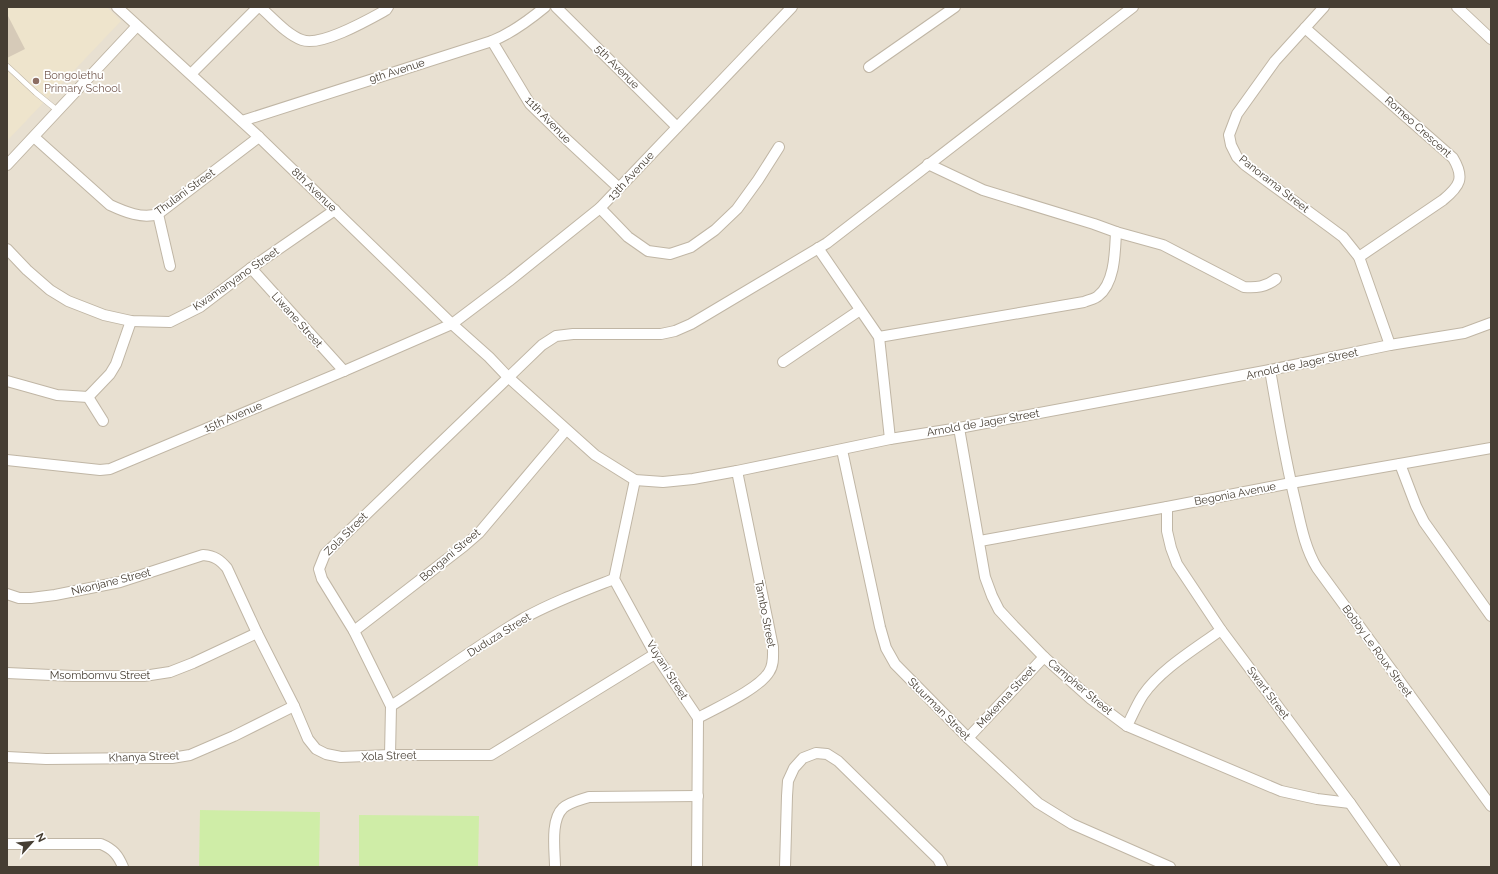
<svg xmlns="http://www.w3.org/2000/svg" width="1498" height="874" font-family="Raleway,sans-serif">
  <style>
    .residential { fill: #e8e0d1 }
    .education { fill: #eee4cc }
    .green { fill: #cfeda7 }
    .building { fill: #d6cab8 }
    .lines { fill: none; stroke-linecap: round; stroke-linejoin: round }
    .lane-casing { stroke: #c0b6a5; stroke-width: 6 }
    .street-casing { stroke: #c0b6a5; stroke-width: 12 }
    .lane { stroke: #fff; stroke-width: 5 }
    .street { stroke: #fff; stroke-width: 10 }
    .education-dot { fill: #8d6e63; stroke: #fff; stroke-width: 1.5 }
    .labels { text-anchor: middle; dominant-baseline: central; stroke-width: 3.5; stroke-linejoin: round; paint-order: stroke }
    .street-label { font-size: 11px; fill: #463e33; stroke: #fff }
    .education-label { font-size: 11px; fill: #785e54; stroke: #fff; text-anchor: start }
  </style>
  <rect width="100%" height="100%" fill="#f4eee3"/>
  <rect class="residential" x="7" y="7" width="1484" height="860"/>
  <polygon class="education" points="7,7 107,7 121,21 7,141"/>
  <g class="green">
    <polygon points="200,810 320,812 319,867 199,867"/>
    <polygon points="359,815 479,816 478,867 359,867"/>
  </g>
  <polygon class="building" points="7,14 25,49 7,58"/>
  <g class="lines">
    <g class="lane-casing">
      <polyline id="lane" points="7,66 36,93 58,111"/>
    </g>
    <g class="street-casing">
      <g id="street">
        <polyline points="117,7 259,137 452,324 489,357 508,377 595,455 635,480 663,482 693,479 737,471 890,439 959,428 1270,370 1390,345 1464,333 1491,323"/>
        <path d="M 260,7 C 273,18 286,34 302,40 C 321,47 368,20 386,10 L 388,7"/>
        <polyline points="556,7 677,127"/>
        <polyline points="1324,7 1275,61 1237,114 1229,135 1231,145 1237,157 1245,165 1331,228 1343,237 1359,257 1390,345"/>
        <polyline points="1457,7 1491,39"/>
        <path d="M 1305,28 L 1453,158 C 1465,178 1460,186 1443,200 L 1359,257"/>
        <polyline points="492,41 530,104 565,138 619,188"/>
        <polyline points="869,67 955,7"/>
        <polyline points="191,74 258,7"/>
        <path d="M 242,121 L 492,41 C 512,33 528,21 545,7"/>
        <path d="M 34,137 L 110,205 C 125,212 142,219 158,214 L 259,137"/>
        <polyline points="7,165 137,26"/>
        <polyline points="600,208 628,237 648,251 670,254 691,247 715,230 737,209 758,180 779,147"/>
        <polyline points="158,214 170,266"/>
        <path d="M 1116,232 L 1163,245 L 1244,287 C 1256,288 1266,287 1276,279"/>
        <polyline points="818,248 879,337 890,439"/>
        <polyline points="7,249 27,270 50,290 68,301 104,315 131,321 170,322 200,307 251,268 335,210"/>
        <polyline points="251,268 344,371"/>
        <path d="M 879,337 L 1084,302 C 1088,300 1095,299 1098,296 C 1115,283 1115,252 1116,232 L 1094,224 L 983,190 L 928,164"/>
        <polyline points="783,362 860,310"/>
        <path d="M 1270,370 C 1278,415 1285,460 1296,504 C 1301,526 1305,548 1317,568 L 1491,806"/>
        <polyline points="7,381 57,395 88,397 110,374 116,364 131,321"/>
        <polyline points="88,397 103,421"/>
        <polyline points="959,428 985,577 992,596 999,610 1012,624 1044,657 1091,699 1127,726 1281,791 1317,799 1350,803"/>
        <polyline points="842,450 880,627 886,648 895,664 968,738 1038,803 1072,824 1170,867"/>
        <polyline points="7,460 100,470 110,469 344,371 452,324 509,281 600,208 792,7"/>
        <polyline points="1400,464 1416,506 1424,522 1491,616"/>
        <polyline points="635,480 614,579 655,654 698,718 697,867"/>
        <polyline points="1167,507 1167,531 1171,548 1177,564 1221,630 1350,803 1395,867"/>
        <polyline points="980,541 1167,507 1291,483 1491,448"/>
        <path d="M 7,594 L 19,598 L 31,598 L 55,595 L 120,582 L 203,555 C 215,556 220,560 227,568 L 257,633 L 294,706 L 308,739 L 316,749 L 326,754 L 341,757 L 390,755 L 491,755 L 655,654"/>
        <polyline points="354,631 464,546 479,533 566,430"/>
        <polyline points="7,673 73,676 144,676 170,672 193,663 257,633"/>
        <path d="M 391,706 C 436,677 478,645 524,618 C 553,602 583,591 614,579"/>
        <path d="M 698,718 C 716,708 759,689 769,672 C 774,665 773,656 773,647 L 737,471"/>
        <path d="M 1127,726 C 1132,716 1137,704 1143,695 C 1161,669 1195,649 1221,630"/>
        <polyline points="968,738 1044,657"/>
        <polyline points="390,755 391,706 354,631 322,579 319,569 325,554 542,345 556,336 573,334 661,334 675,331 691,324 827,243 1133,7"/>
        <polyline points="7,757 46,759 153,758 172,758 190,755 234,736 294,706"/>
        <path d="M 7,844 L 101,844 C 113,849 118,855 123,867"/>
        <path d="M 555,867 C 555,851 550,820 563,808 C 570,802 580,800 589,797 L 698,796"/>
        <polyline points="785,867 787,796 788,781 794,768 803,758 816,753 827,754 838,761 938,859 942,867"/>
      </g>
    </g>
    <use href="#lane" class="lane"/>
    <use href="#street" class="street"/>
  </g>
  <circle class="education-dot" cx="36" cy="81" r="4"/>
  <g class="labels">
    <g class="street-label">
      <text transform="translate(617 67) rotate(45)">5th Avenue</text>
      <text transform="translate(397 71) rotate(-18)">9th Avenue</text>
      <text transform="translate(548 120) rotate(46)">11th Avenue</text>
      <text transform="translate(1418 127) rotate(42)">Romeo Crescent</text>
      <text transform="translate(631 176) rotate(-47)">13th Avenue</text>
      <text transform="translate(1274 184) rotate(38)">Panorama Street</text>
      <text transform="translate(314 190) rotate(44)">8th Avenue</text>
      <text transform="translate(185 192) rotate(-36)">Thulani Street</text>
      <text transform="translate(236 279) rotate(-35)">Kwamanyano Street</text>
      <text transform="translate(297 320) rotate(48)">Liwane Street</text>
      <text transform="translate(1302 364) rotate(-12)">Arnold de Jager Street</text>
      <text transform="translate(233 417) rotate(-23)">15th Avenue</text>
      <text transform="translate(983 423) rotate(-10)">Arnold de Jager Street</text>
      <text transform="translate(1235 494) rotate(-11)">Begonia Avenue</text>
      <text transform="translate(346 534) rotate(-45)">Zola Street</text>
      <text transform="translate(450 555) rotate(-40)">Bongani Street</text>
      <text transform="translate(111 582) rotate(-14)">Nkonjane Street</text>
      <text transform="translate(765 614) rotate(79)">Tambo Street</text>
      <text transform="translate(499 635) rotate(-32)">Duduza Street</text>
      <text transform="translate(1377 651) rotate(54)">Bobby Le Roux Street</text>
      <text transform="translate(667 670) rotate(58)">Vuyani Street</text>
      <text x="100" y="675">Msombomvu Street</text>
      <text transform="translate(1080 687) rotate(40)">Campher Street</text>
      <text transform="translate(1268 693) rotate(53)">Swart Street</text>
      <text transform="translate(1006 697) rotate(-47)">Mekenna Street</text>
      <text transform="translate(939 709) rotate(45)">Stuurman Street</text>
      <text transform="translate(389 756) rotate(-2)">Xola Street</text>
      <text transform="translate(144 757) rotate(-2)">Khanya Street</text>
    </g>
    <g class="education-label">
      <text x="44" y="75">Bongolethu<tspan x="44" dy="13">Primary School</tspan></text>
    </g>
  </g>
  <rect width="1498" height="874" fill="none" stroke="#463e33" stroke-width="16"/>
  <g transform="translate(32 842) rotate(63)" stroke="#ffffff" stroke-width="3" paint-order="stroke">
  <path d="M0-3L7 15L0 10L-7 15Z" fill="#463e33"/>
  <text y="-6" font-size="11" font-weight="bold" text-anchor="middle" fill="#463e33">N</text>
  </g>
</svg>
